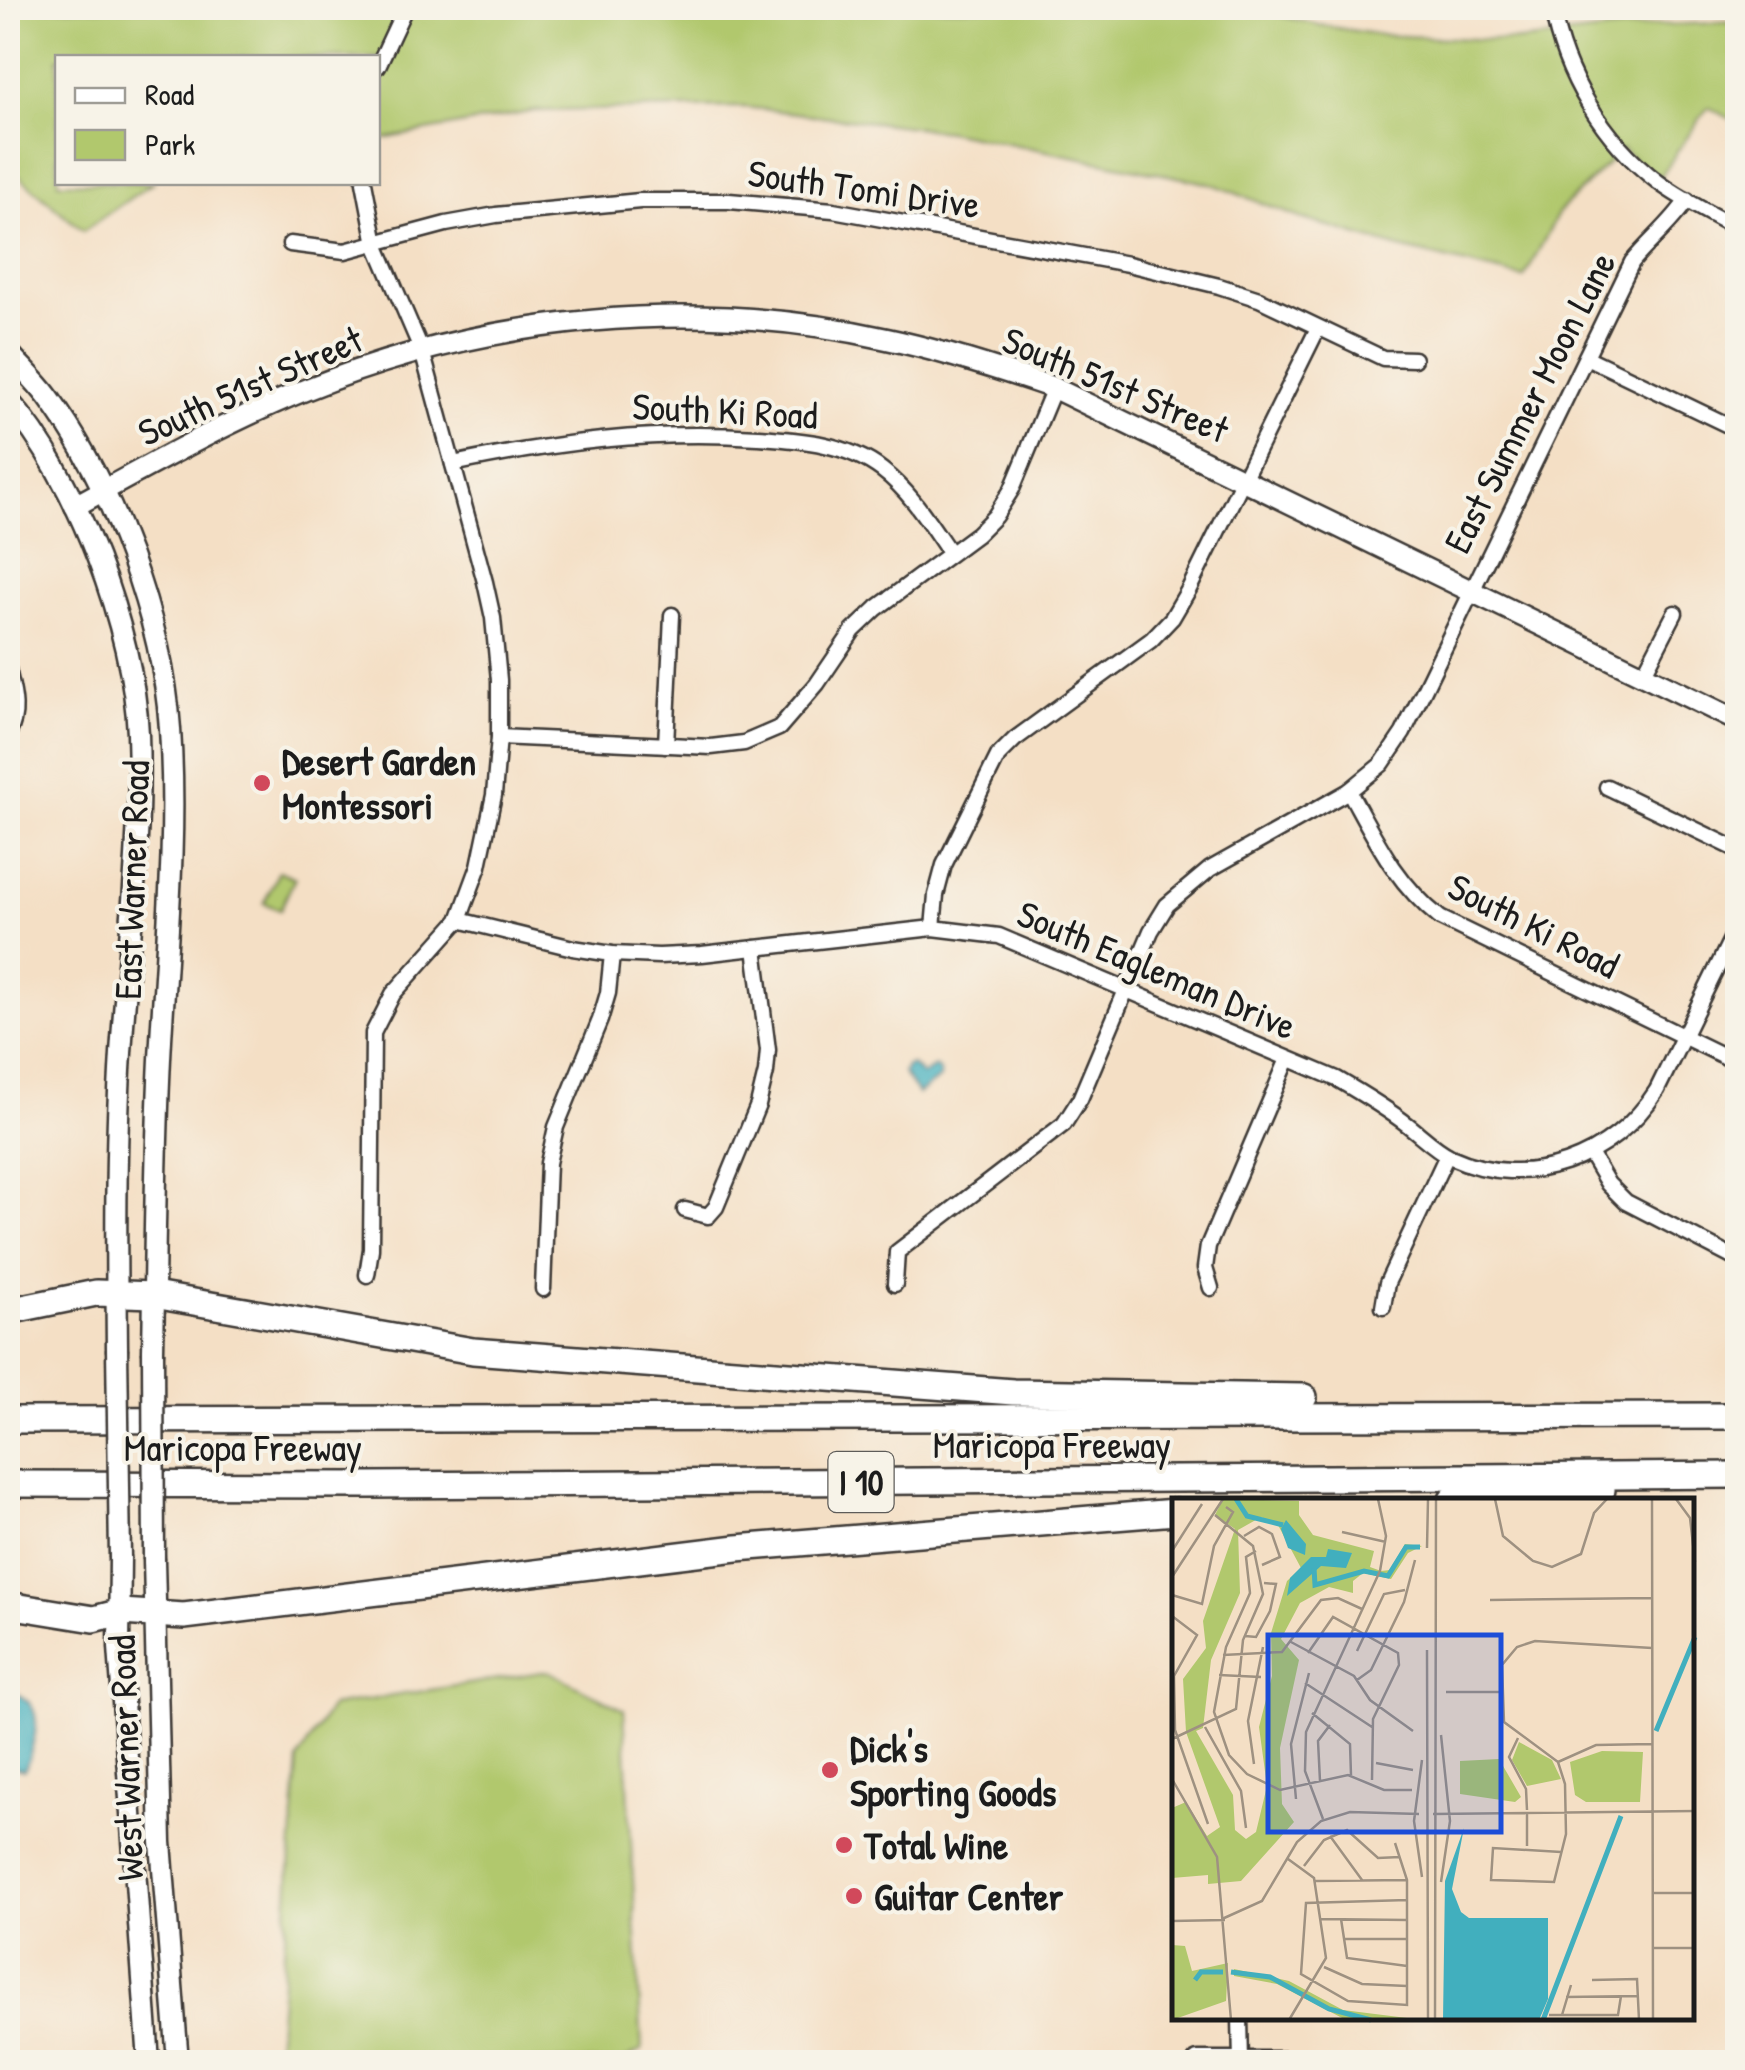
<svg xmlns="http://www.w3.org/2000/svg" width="1745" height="2070" font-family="'Patrick Hand',sans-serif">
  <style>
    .green { fill: #b1c86d; stroke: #667244; stroke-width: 2.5 }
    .water { fill: #41afbe; stroke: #2e666d; stroke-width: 2.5 }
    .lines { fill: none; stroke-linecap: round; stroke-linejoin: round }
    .street-casing { stroke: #3c3935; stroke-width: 19 }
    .secondary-casing { stroke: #3c3935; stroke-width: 25 }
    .highway-casing { stroke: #3c3935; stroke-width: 30 }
    .street { stroke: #fff; stroke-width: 14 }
    .secondary { stroke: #fff; stroke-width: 20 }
    .highway { stroke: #fff; stroke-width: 25 }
    .secondary-bridge-casing { stroke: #3c3935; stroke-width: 25; stroke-linecap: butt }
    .secondary-bridge { stroke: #fff; stroke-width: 20 }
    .poi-dot { fill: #d1495b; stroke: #f7f3e8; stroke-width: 4 }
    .labels { text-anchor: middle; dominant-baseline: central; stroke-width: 8; stroke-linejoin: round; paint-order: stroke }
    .shield { fill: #f7f3e8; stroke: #5e5c59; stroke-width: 2.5 }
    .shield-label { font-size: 35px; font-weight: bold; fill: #1c1c1c }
    .street-label { font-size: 38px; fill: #1c1c1c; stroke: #f7f3e8 }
    .poi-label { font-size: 38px; font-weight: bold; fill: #1c1c1c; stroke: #f7f3e8; text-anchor: start }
    .inset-river { fill: none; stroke: #41afbe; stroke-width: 5 }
    .inset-road { fill: none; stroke: #9e9181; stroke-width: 2.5 }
    .view { fill: #1d4ed8; fill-opacity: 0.15; stroke: #1d4ed8; stroke-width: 5 }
    .inset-edge { fill: none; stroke: #1c1c1c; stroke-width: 5 }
  </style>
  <rect width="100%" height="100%" fill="#f7f3e8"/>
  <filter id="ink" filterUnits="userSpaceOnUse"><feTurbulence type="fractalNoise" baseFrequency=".01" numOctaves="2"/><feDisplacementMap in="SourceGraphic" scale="20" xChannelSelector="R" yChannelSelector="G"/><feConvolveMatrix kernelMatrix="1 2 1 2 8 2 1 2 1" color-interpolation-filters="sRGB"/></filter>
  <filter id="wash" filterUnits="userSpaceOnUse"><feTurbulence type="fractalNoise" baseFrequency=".0048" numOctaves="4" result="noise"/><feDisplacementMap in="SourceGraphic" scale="40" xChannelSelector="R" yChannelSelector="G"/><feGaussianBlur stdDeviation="2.25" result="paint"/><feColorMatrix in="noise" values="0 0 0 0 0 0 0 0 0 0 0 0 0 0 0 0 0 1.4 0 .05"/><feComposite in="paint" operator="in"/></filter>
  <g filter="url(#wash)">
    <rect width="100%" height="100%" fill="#f4dfc5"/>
    <g class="green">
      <polygon points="8,8 1249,8 1319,25 1381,35 1520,41 1659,25 1737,22 1737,122 1708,107 1657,181 1622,149 1559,212 1524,278 1396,247 1300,218 1212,184 947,131 847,119 743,107 535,111 378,140 378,58 58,58 58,182 152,183 83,231 8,167"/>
      <polygon points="279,871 295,878 280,910 264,903"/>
      <polygon points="548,1671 624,1710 642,2050 621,2062 276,2062 298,1760 331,1706"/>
    </g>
    <g class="water">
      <polygon points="912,1065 922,1075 935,1067 940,1071 940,1078 918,1094 903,1073 906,1066"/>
      <path d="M 8,1691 C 50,1702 35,1738 25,1770 L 8,1766 Z"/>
    </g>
  </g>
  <g filter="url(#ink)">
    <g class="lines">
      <g class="street-casing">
        <g id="street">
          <path d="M 1552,8 C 1564,75 1603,140 1658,182 C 1682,200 1711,214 1738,229"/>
          <polyline points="378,66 405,8"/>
          <polyline points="364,182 376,244 422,351 485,582 493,618 499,680 499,737 494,795 479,866 459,920 393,994 373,1033 371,1249 367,1275"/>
          <polyline points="290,244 345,251 446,224 496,215 640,201 729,201 833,210 1128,264 1219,286 1259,299 1383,358 1414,359"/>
          <polyline points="1586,357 1738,430"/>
          <path d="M 453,464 C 557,442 651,430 758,437 C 801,440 847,443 882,470 C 911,492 930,524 950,553"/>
          <path d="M 8,669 C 13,691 20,713 8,734"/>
          <polyline points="1643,675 1675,613"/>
          <polyline points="499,737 711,747 744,743 779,728 817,684 853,631 877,608 977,534 995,516 1012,489 1054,388"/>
          <polyline points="666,745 672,615"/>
          <polyline points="1607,787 1738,850"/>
          <path d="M 1349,791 C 1376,840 1396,883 1440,918 L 1738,1063"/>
          <path d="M 459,920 L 573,948 L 612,954 L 659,956 L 702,954 L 933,928 L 999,936 L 1337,1079 C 1361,1093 1385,1107 1408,1125 C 1421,1135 1435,1149 1451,1157 C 1528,1192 1613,1159 1657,1090 L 1738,925"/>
          <polyline points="933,928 936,895 944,865 998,756 1015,739 1151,640 1172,618 1189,589 1318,328"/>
          <polyline points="1591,1155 1608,1184 1626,1202 1738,1260"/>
          <polyline points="685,1210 708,1216 716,1207 758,1105 766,1072 768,1050 755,948"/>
          <path d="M 895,1284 L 897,1252 L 1064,1124 L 1080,1099 L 1151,931 L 1167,905 L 1210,869 L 1349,791 L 1382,764 L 1403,733 L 1632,262 C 1650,240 1671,224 1687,200"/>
          <polyline points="1211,1288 1205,1268 1208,1246 1288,1059"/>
          <polyline points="543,1289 548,1163 556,1127 600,1020 608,993 612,954"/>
          <polyline points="1383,1307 1387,1283 1447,1155"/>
          <polyline points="1240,2018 1241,2062"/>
        </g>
      </g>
      <g class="secondary-casing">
        <g id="secondary">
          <path d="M 8,352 C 21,367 36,381 48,397 C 112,483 163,621 170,729 C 177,832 167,936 161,1040 C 155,1143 155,1247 153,1351"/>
          <path d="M 8,400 C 77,478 134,630 138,734 C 142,840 128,947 121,1053 C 115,1151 116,1250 117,1349"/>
          <path d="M 75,506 C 150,465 226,422 305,390 C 486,316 696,296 887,339 C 944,351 999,369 1054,388 L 1738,721"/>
          <polyline points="120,1558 119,1647 149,2062"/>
          <polyline points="154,1560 161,1842 178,2062"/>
          <polyline points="1198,2062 1359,2062"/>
        </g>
      </g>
      <g class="highway-casing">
        <g id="highway">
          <polyline points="8,1311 96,1293 154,1295 473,1351 1013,1392 1304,1397"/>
          <polyline points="8,1420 1738,1416"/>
          <polyline points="8,1484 369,1485 1738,1475"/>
          <polyline points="1452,1500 1558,1496 1602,1490"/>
          <polyline points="8,1605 94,1619 121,1612 184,1616 737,1548 1175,1512"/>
        </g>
      </g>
      <use href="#street" class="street"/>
      <use href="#secondary" class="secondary"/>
      <use href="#highway" class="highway"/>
      <g class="secondary-bridge-casing">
        <g id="secondary-bridge">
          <polyline points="117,1349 120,1558"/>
          <polyline points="153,1351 154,1560"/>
        </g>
      </g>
      <use href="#secondary-bridge" class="secondary-bridge"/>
    </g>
  </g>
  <g class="poi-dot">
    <circle cx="262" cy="783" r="10"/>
    <circle cx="830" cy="1770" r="10"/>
    <circle cx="844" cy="1845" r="10"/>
    <circle cx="854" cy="1896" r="10"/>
  </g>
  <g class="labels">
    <rect class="shield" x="828.5" y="1452" width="65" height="60" rx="8"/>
    <g class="shield-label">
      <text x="861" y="1482">I 10</text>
    </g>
    <g class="street-label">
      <text transform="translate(864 188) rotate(8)">South Tomi Drive</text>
      <text transform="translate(1116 384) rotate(23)">South 51st Street</text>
      <text transform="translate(250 385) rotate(-24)">South 51st Street</text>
      <text transform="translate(1529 402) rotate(-63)">East Summer Moon Lane</text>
      <text transform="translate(725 410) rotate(3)">South Ki Road</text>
      <text transform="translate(131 880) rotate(-88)">East Warner Road</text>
      <text transform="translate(1534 925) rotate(27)">South Ki Road</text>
      <text transform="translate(1157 969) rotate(23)">South Eagleman Drive</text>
      <text x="1052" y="1444">Maricopa Freeway</text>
      <text x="243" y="1447">Maricopa Freeway</text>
      <text transform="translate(125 1758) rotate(-92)">West Warner Road</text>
    </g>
    <g class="poi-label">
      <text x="282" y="761">Desert Garden<tspan x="282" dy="44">Montessori</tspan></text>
      <text x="850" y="1748">Dick's<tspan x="850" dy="44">Sporting Goods</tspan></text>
      <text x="864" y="1845">Total Wine</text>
      <text x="874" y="1896">Guitar Center</text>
    </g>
  </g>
  <g transform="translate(1172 1498)">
    <rect width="522" height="522" fill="#f4dfc5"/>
    <path d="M 51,1 L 127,3 L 127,17 L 141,37 L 202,53 L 198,69 L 209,73 L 218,72 L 233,46 L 250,48 L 236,55 L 219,81 L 191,75 L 181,83 L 181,95 L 157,89 L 128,105 L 109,141 L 127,162 L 108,250 L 110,306 L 122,324 L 69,383 L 36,386 L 36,377 L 0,380 L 0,310 L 14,304 L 35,338 L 48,329 L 14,234 L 11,181 L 34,150 L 31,123 L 63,31 L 43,17 ZM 89,19 L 106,27 L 129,70 L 115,83 L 99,135 L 100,178 L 87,229 L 95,288 L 84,334 L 74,341 L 63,332 L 61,297 L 24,233 L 31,230 L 39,162 L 68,95 L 66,32 ZM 347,244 L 380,262 L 389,281 L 355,288 L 340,262 ZM 430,253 L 471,254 L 468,304 L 414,304 L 403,297 L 398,264 ZM 327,261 L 349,299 L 343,304 L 288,296 L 288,263 ZM 0,447 L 13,448 L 20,473 L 56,465 L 54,503 L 0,522 ZM 62,471 L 117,483 L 171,512 L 251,522 L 174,522 L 105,486 L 62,478 Z" fill="#b1c86d" fill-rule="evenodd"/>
    <path d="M 114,22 L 134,46 L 133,57 L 116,50 L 109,31 ZM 156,51 L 180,55 L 174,70 L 149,68 L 115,98 L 118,80 L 139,59 L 154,59 ZM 292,330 L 280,391 L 289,414 L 297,420 L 376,420 L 376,501 L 367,522 L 271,522 L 273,383 Z" fill="#41afbe"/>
    <path class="inset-river" d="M 64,1 L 75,18 L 111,27M 142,70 L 143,87 L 192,73 L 216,78 L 234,49 L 248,49M 484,233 L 523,139M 59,474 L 98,479 L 157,511 L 199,522M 23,482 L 29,474 L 51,474M 371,522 L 449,318"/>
    <path class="inset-road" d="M 323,1 L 331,38 L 361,63 L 380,69 L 409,56 L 422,15 L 435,1M 480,1 L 481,522M 504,1 L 518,20 L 523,64M 170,34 L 214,44M 72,38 L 87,29 L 100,36 L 108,59 L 90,67M 255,50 L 256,1M 0,53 L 30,6M 84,53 L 74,59 L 78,95 L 54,149 L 42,214 L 57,257 L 75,276 L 108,292 L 176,277 L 212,292 L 240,292M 0,79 L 51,1M 0,97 L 30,106 L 42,48 L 61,14 L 54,9M 318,102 L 480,100M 0,118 L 25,137 L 2,178 L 3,232 L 36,326M 73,138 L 84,139 L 98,113 L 104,86 L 92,85M 119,144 L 182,178 L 198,202 L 241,233M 255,152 L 256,522M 185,153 L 212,96 L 233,92M 136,155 L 161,119 L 226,155 L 227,167 L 201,221 L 200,282M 51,157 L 110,154 L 149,102 L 166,100 L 190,111M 47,177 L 89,179M 185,182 L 199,172 L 232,104 L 243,62M 133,185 L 200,229M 274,194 L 328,194M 140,215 L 178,246 L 179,277M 33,229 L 69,293 L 74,330M 346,240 L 337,259 L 354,291 L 355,312M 0,241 L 64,211 L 71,142 L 91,96 L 81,48 L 43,17M 386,264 L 424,247 L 480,246M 204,265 L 241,272M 82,266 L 76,223 L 91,149M 0,281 L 45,359 L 59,522M 148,283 L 146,243 L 158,227M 124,301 L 119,246 L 137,175M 261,316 L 523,313M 355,316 L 355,348M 151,321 L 133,273 L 134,234 L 208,73 L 214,38 L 206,1M 158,338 L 190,382M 223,345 L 235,382 L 235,507 L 176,503 L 129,476 L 134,405 L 235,402M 389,354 L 321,350 L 319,382 L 382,384 L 394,336 L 393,286 L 386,264 L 332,224 L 330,167 L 345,149 L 363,143 L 480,150M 116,361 L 142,380 L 154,460 L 117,522M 132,368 L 152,342 L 175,332 L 206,360 L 228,359M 250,379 L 242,323 L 250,262M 143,383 L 235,382M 269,384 L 278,323 L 269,237M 481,395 L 523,395M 50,421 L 90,403 L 125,344 L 149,323 L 178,314 L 247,316M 149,421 L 235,422M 169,421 L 175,460 L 235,468M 0,423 L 53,422M 173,441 L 235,441M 481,450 L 523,450M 152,469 L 190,486 L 235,488M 420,482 L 465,481 L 467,522M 394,499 L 467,498M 377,517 L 446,517 L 449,498M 390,517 L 399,487M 263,522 L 264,1"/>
    <path class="view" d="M 96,137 L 329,137 L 329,334 L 96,334 Z"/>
    <rect width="522" height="522" class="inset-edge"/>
  </g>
  <rect width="1745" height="2070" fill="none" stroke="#f7f3e8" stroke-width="40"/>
  <rect x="55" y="55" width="325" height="130" fill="#f7f3e8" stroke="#9f9d96" stroke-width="2.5"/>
  <rect x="75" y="88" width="50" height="15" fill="#ffffff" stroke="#9f9d96" stroke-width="2.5"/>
  <text x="145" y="105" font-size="30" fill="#1c1c1c">Road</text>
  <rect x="75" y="130" width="50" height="30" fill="#b1c86d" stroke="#9f9d96" stroke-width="2.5"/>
  <text x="145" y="155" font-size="30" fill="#1c1c1c">Park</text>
</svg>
